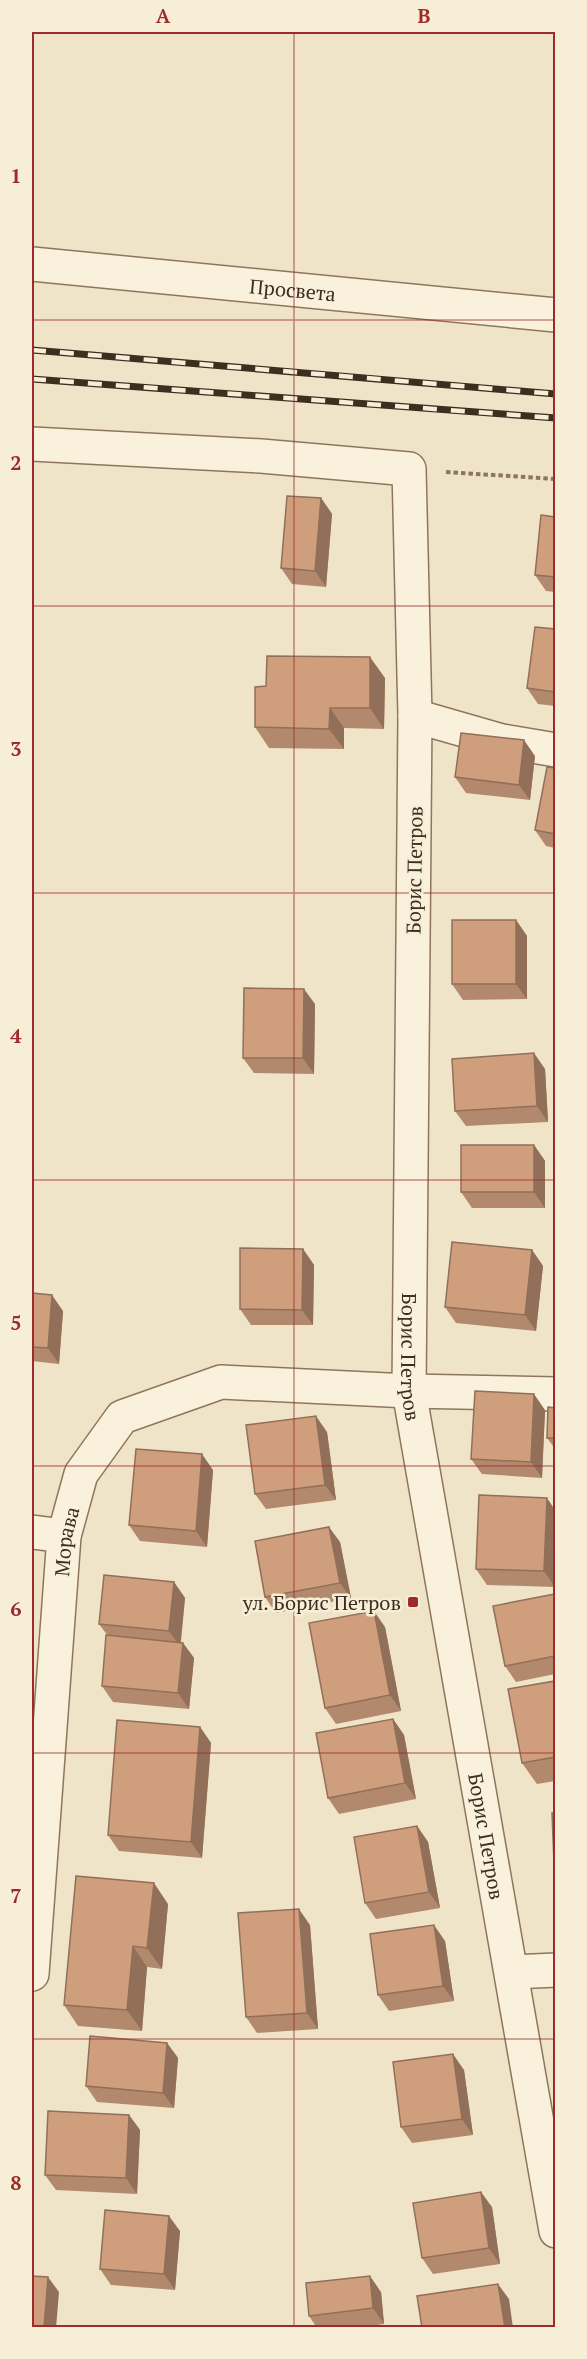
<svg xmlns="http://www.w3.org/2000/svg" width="587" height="2359" font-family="'PT Serif',serif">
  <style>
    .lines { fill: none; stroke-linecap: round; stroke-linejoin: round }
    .minor-casing { stroke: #8d765c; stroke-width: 36 }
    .path { stroke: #8d765c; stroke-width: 4; stroke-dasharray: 4.5 3; stroke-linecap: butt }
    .minor { stroke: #faf1dc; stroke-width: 33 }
    .rail-casing { stroke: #3d2e20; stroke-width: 7 }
    .rail { stroke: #f7eed8; stroke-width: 4.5; stroke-dasharray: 14; stroke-linecap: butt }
    .wall { fill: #b2896c }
    .shaded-wall { fill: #916f58 }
    .building { fill: #cf9f7d; stroke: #916f58; stroke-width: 1.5 }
    .grid { fill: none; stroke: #9e2a2b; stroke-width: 1.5; stroke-opacity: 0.55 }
    .poi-dot { fill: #9e2a2b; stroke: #f7eed8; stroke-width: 2 }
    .labels { text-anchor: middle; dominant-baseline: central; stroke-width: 5; stroke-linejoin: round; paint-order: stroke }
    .street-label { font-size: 20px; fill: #3d2e20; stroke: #f7eed8 }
    .poi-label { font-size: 20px; fill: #3d2e20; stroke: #f7eed8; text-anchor: end }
    .neatline { fill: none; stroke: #9e2a2b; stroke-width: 2 }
    .grid-label { font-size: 20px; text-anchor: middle; font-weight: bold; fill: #9e2a2b }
  </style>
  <rect width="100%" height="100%" fill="#f0e4c8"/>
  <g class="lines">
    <g class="minor-casing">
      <g id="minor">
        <path id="s1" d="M 32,264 L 556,315"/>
        <path id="s2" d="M 32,444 L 261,456 L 409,469 L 415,716 L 409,1391 L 556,2231"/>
        <polyline points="415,716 502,741 556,750"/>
        <polyline points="32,1532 64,1536"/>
        <polyline points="512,1972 556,1970"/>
        <path id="s3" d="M 32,1974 L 64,1536 L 81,1474 L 122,1417 L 221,1382 L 409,1391 L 556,1394"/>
      </g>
    </g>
    <polyline class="path" points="446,472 556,479"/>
    <use href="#minor" class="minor"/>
    <g class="rail-casing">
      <g id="rail">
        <polyline points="32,350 556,394"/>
        <polyline points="32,379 556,418"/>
      </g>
    </g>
    <use href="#rail" class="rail"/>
  </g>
  <g class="wall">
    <polygon points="321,498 332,514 326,587 292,584 281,568"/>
    <polygon points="555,517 555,592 546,591 535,575"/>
    <polygon points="555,629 555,706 538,704 527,688"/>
    <polygon points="385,678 384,729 344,728 344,749 269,748 255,727 266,686"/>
    <polygon points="535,756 530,800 466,793 455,777"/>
    <polygon points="555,768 555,848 546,846 535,830"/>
    <polygon points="516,920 527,936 527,999 463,1000 452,984"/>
    <polygon points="315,1004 314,1074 254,1073 243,1058"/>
    <polygon points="545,1069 548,1122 466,1126 455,1111"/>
    <polygon points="534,1145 545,1161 545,1208 472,1208 461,1192"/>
    <polygon points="303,1249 314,1265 313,1325 251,1325 240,1309"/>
    <polygon points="532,1250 543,1266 536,1331 456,1323 445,1307"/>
    <polygon points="32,1293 63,1311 59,1364 32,1361"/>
    <polygon points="555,1408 555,1446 553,1446 547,1438"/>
    <polygon points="545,1410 542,1478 482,1474 471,1459"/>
    <polygon points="327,1432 336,1500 266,1509 255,1494"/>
    <polygon points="213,1470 207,1547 140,1541 129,1525"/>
    <polygon points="547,1498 555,1587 487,1585 476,1569"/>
    <polygon points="340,1542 351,1598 276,1613 265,1597"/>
    <polygon points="174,1582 185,1598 181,1642 183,1643 194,1658 189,1709 113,1702 102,1686 108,1636 99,1624"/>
    <polygon points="555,1594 555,1674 516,1682 505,1666"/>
    <polygon points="385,1627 401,1711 336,1724 325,1708"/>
    <polygon points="555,1681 555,1781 537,1784 522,1763"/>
    <polygon points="393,1719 404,1735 416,1799 339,1814 328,1798"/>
    <polygon points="200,1727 211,1743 202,1858 119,1851 108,1835"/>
    <polygon points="417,1826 428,1842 440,1908 376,1919 365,1903"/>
    <polygon points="168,1904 162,1969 147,1967 142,2031 78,2026 64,2005"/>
    <polygon points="310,1925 318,2029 257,2033 246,2017"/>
    <polygon points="445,1941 454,2001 389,2011 378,1995"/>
    <polygon points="167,2043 178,2058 174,2108 97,2102 86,2086"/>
    <polygon points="464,2070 473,2135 412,2143 401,2127"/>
    <polygon points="129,2115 140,2130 137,2194 56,2190 45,2175"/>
    <polygon points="492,2207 500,2264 433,2274 422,2258"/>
    <polygon points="180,2231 175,2290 111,2285 100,2269"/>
    <polygon points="381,2292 384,2324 355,2328 317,2328 309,2316"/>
  </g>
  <g class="shaded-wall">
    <polygon points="321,498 332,514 326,587 315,571"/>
    <polygon points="370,657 385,678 384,729 370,708"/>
    <polygon points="330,708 344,728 344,749 329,729"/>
    <polygon points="524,740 535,756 530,800 519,785"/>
    <polygon points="516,920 527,936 527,999 516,984"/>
    <polygon points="304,989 315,1004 314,1074 303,1058"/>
    <polygon points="534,1053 545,1069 548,1122 537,1106"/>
    <polygon points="534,1145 545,1161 545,1208 534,1192"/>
    <polygon points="303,1249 314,1265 313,1325 302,1310"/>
    <polygon points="532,1250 543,1266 536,1331 525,1315"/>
    <polygon points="52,1295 63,1311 59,1364 48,1348"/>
    <polygon points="534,1394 545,1410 542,1478 531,1462"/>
    <polygon points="316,1416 327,1432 336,1500 325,1485"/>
    <polygon points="202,1454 213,1470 207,1547 196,1531"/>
    <polygon points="547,1498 555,1510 555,1587 544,1571"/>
    <polygon points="329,1527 340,1542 351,1598 340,1583"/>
    <polygon points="174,1582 185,1598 180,1646 169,1631"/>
    <polygon points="374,1611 385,1627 401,1711 390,1695"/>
    <polygon points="183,1643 194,1658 189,1709 178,1693"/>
    <polygon points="393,1719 404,1735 416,1799 405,1783"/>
    <polygon points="200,1727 211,1743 202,1858 191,1842"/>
    <polygon points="417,1826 428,1842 440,1908 429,1892"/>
    <polygon points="154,1883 168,1904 162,1969 147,1948"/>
    <polygon points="299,1909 310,1925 318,2029 307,2013"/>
    <polygon points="434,1925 445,1941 454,2001 443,1986"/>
    <polygon points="133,1946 147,1967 142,2031 127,2010"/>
    <polygon points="167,2043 178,2058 174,2108 163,2093"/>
    <polygon points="453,2054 464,2070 473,2135 462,2119"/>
    <polygon points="129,2115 140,2130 137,2194 126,2178"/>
    <polygon points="481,2192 492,2207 500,2264 489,2248"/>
    <polygon points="169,2216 180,2231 175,2290 164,2274"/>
    <polygon points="370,2276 381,2292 384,2324 373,2308"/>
    <polygon points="48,2277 59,2292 56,2328 44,2328"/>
    <polygon points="498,2284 509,2299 513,2328 505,2328"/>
  </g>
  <g class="building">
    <polygon points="287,496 321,498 315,571 281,568"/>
    <polygon points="541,515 555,517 555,577 535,575"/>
    <polygon points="535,627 555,629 555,692 527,688"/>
    <polygon points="267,656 370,657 370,708 330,708 329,729 255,727 255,687 266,686"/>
    <polygon points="461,733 524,740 519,785 455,777"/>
    <polygon points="547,767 555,768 555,834 535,830"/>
    <rect x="452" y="920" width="64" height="64"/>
    <polygon points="244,988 304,989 303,1058 243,1058"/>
    <polygon points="534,1053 537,1106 455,1111 452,1059"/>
    <rect x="461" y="1145" width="73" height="47"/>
    <polygon points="452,1242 532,1250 525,1315 445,1307"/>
    <polygon points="240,1248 303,1249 302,1310 240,1309"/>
    <polygon points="32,1293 52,1295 48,1348 32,1347"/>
    <polygon points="475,1391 534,1394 531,1462 471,1459"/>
    <polygon points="548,1407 555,1408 555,1438 547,1438"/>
    <polygon points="316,1416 325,1485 255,1494 246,1425"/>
    <polygon points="136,1449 202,1454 196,1531 129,1525"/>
    <polygon points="479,1495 547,1498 544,1571 476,1569"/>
    <polygon points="329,1527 340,1583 265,1597 255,1541"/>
    <polygon points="104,1575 174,1582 169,1631 99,1624"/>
    <polygon points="555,1594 555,1656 505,1666 493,1606"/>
    <polygon points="374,1611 390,1695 325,1708 309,1623"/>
    <polygon points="106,1635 183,1643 178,1693 102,1686"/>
    <polygon points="555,1681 555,1757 522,1763 508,1689"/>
    <polygon points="393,1719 405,1783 328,1798 316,1733"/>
    <polygon points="117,1720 200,1727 191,1842 108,1835"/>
    <polygon points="552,1813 555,1813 555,1888"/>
    <polygon points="417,1826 429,1892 365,1903 354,1837"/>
    <polygon points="76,1876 154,1883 147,1948 133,1946 127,2010 64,2005"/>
    <polygon points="299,1909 307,2013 246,2017 238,1913"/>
    <polygon points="434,1925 443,1986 378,1995 370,1934"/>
    <polygon points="90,2036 167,2043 163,2093 86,2086"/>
    <polygon points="453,2054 462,2119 401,2127 393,2062"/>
    <polygon points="48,2111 129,2115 126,2178 45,2175"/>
    <polygon points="481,2192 489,2248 422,2258 413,2203"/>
    <polygon points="105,2210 169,2216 164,2274 100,2269"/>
    <polygon points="32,2276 48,2277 44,2328 32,2328"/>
    <polygon points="370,2276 373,2308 309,2316 306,2283"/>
    <polygon points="498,2284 505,2328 422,2328 417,2296"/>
  </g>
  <path class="grid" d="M 294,32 L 294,2328M 32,320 L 556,320M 32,606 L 556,606M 32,893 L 556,893M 32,1180 L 556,1180M 32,1466 L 556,1466M 32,1753 L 556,1753M 32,2039 L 556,2039"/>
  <rect class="poi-dot" x="407" y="1596" width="12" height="12" rx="3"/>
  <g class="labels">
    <g class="street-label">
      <text stroke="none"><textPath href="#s1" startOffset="262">Просвета</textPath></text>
      <text transform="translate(414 870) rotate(-89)">Борис Петров</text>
      <text stroke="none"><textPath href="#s2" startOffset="1266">Борис Петров</textPath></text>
      <text stroke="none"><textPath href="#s3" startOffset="434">Морава</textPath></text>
      <text stroke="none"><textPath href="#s2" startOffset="1752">Борис Петров</textPath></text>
    </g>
    <g class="poi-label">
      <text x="401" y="1602">ул. Борис Петров</text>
    </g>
  </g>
  <rect width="587" height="2359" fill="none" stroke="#f7eed8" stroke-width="66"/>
  <rect x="33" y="33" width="521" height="2293" class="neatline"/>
  <g class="grid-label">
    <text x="163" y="23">A</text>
    <text x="424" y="23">B</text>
    <text x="16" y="183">1</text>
    <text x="16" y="470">2</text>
    <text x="16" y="756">3</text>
    <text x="16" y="1043">4</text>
    <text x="16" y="1330">5</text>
    <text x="16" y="1616">6</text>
    <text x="16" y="1903">7</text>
    <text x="16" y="2190">8</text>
  </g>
</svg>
